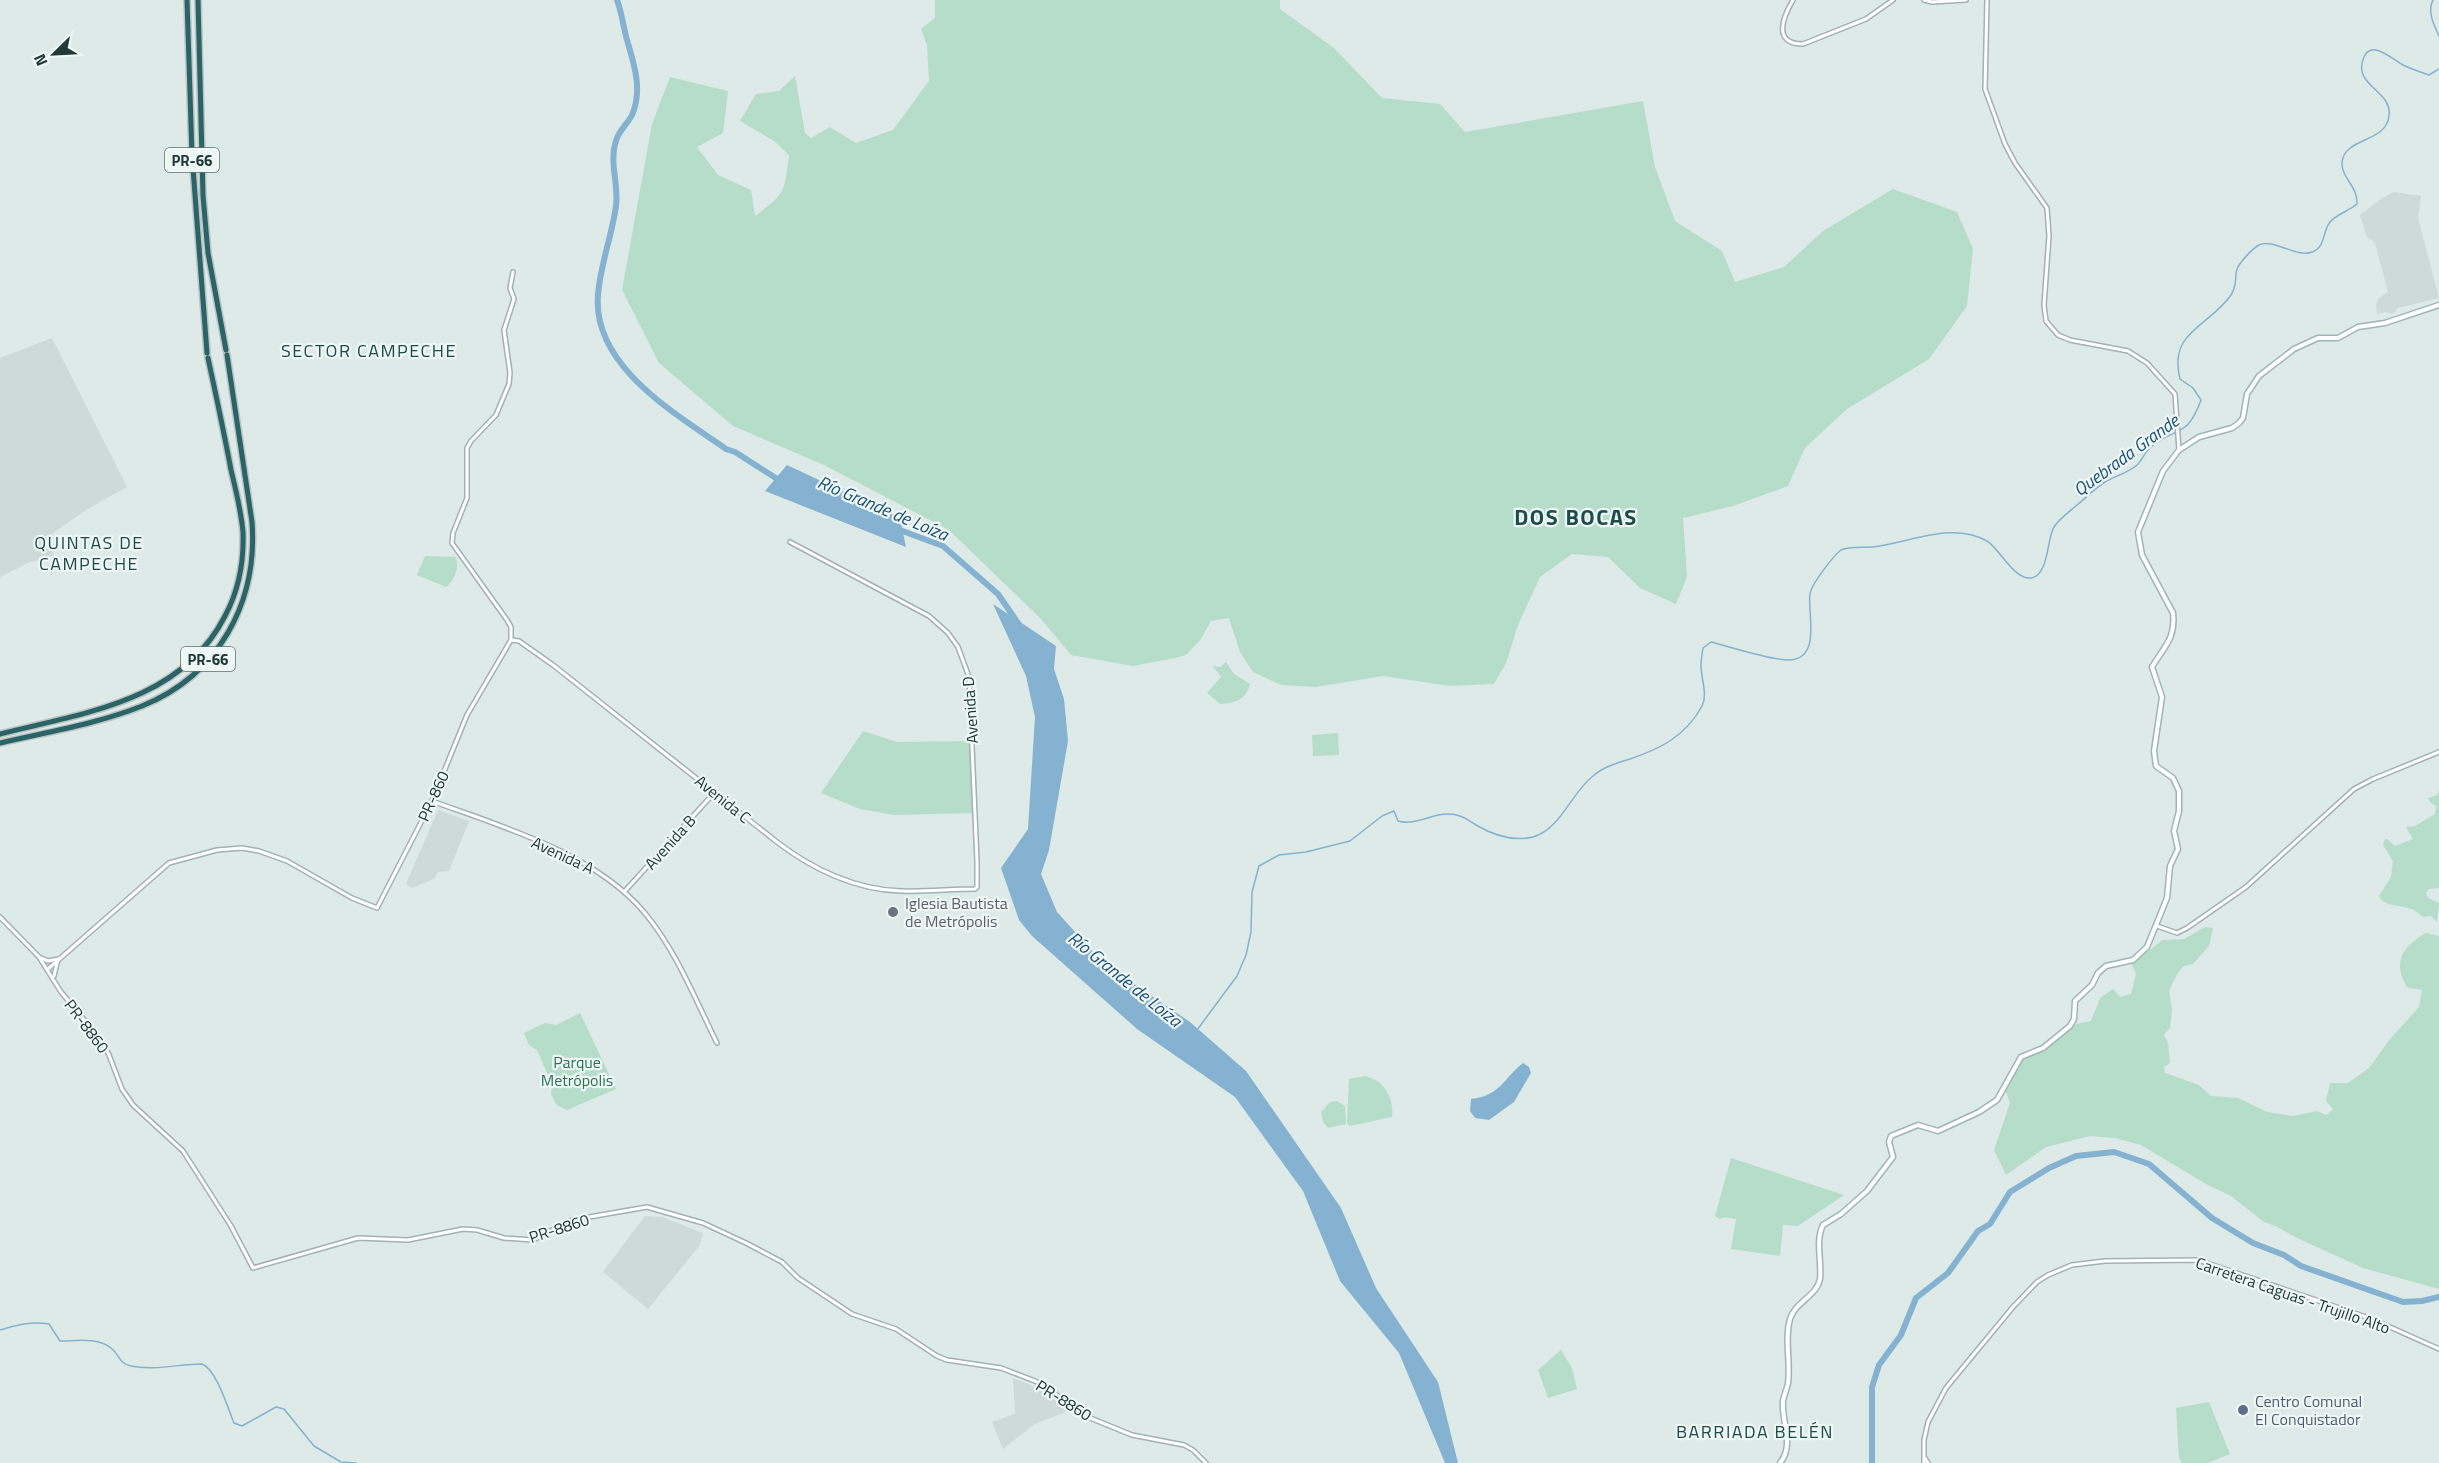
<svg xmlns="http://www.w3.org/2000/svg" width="2439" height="1463" font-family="'Titillium Web',sans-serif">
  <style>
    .built { fill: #cddad7 }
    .green { fill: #b6dcca }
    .water { fill: #85b2d0 }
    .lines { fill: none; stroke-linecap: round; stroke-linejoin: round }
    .stream { stroke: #85b2d0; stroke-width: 1.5 }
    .river { stroke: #85b2d0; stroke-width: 6 }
    .tertiary-casing { stroke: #a1b2b0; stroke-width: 6 }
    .secondary-casing { stroke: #9db6b3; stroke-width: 7 }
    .motorway-casing { stroke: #bcc4c4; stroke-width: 8 }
    .tertiary { stroke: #fff; stroke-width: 3 }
    .secondary { stroke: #fff; stroke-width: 4 }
    .motorway { stroke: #2b6466; stroke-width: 5 }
    .worship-dot { fill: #6b7280; stroke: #eff7f5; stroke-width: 2 }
    .service-dot { fill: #5c6f8a; stroke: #eff7f5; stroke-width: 2 }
    .labels { text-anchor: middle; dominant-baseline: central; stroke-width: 4.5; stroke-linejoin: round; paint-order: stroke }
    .shield { fill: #eff7f5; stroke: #5e7371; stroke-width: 1.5 }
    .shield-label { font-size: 15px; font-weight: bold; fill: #203a39 }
    .street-label { font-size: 16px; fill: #203a39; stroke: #eff7f5 }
    .worship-label { font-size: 16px; fill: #5b616d; stroke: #eff7f5; text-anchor: start }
    .park-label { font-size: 16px; fill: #2a7156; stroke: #eff7f5 }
    .service-label { font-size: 16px; fill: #4e5e75; stroke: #eff7f5; text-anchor: start }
    .neighbourhood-label { font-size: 18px; letter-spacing: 1.5px; fill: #1c4c4c; stroke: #eff7f5 }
    .water-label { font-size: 18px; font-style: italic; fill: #1a5076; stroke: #eff7f5 }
    .district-label { font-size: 22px; font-weight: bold; letter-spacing: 1.5px; fill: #1c4c4c; stroke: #eff7f5 }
  </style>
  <rect width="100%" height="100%" fill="#deeae8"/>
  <g class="built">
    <polygon points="2394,192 2421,196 2418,218 2439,298 2398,308 2393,314 2385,312 2377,314 2376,305 2378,299 2388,292 2376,247 2373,241 2367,237 2360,215 2382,198"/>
    <polygon points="52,338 127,487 86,510 49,536 54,555 28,563 0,577 0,358"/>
    <polygon points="438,810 469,821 449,871 438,872 434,879 412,888 406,884"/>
    <polygon points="645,1216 662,1217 703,1233 700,1245 648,1309 603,1272"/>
    <polygon points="1013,1378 1043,1390 1068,1411 1035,1424 1003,1449 992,1422 1015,1414"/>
  </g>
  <g class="green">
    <path d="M 935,0 L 1280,0 L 1280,9 L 1334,48 L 1382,98 L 1440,104 L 1465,132 L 1643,101 L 1655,167 L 1675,221 L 1722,251 L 1735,282 L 1784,267 L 1823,231 L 1893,189 L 1957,212 L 1973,249 L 1967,306 L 1929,359 L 1847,409 L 1805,448 L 1788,486 L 1733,506 L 1683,518 L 1687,577 L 1676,604 L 1640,588 L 1608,557 L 1572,554 L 1540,577 L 1518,625 L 1506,663 L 1494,684 L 1450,686 L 1383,676 L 1316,687 L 1281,685 L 1253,672 L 1240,652 L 1229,618 L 1211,621 L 1201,639 L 1186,655 L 1175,658 L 1133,666 L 1071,655 L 1041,619 L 949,530 L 824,465 L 733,426 L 659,363 L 622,290 L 652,124 L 670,77 L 728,91 L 723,133 L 697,147 L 718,175 L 751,190 L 755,216 C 786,193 784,193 789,155 L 774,141 L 740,121 L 756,94 L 779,91 L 795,76 L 805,133 L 811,138 L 830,127 L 856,143 L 893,130 L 929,81 L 927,45 L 921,29 L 935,18 Z"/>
    <path d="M 425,556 L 456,557 C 459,569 455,579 446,587 L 417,575 Z"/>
    <path d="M 1226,662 L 1234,674 L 1250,684 C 1246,700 1235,703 1220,704 L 1207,693 L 1221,677 L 1213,666 L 1220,667 Z"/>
    <polygon points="863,731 897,742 970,741 974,813 894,815 860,809 821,793"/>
    <polygon points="1338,733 1339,755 1313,756 1312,735"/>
    <path d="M 2439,791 L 2439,888 L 2429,889 L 2426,893 L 2428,898 L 2439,903 L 2437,922 L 2431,916 L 2424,917 C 2419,914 2416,910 2411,909 C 2401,905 2384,907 2379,896 L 2391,877 L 2393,861 L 2383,845 L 2385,839 L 2387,839 L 2395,846 L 2413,839 L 2406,827 L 2415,826 L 2435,814 L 2436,806 L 2430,802 L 2428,798 L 2437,795 Z"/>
    <path d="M 2205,927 L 2213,928 L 2209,946 L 2193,964 L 2184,966 L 2179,971 L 2169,990 L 2172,1010 L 2170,1028 L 2164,1035 L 2168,1043 L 2170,1063 L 2164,1067 L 2165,1073 L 2199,1085 L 2211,1096 L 2238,1098 L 2267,1112 L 2293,1116 L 2317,1111 L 2326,1115 L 2333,1109 L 2326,1101 L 2330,1083 L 2348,1083 L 2369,1068 L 2390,1039 L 2419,1007 L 2422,990 L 2408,988 C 2391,964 2403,945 2426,933 L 2439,936 L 2439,1289 L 2363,1268 L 2295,1237 L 2276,1226 L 2264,1222 L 2231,1196 L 2206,1184 L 2141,1145 L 2115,1138 L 2090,1136 L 2046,1147 L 2006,1175 L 1994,1150 L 2010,1103 L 2005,1089 L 2023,1058 L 2044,1050 L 2076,1024 L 2091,1021 L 2100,998 L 2113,989 L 2120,997 L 2131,994 L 2136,974 L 2131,962 C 2142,954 2152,950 2162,940 L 2184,939 Z"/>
    <polygon points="580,1013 616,1089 567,1110 557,1105 554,1100 551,1094 552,1084 537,1050 529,1045 524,1033 545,1023 556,1025"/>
    <path d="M 1365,1076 C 1385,1080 1394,1099 1392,1117 L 1350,1126 L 1347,1123 L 1349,1079 Z"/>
    <polygon points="1337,1101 1345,1106 1346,1124 1328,1128 1323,1122 1321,1112 1330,1102"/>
    <polygon points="1731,1158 1844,1195 1798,1226 1783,1225 1780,1256 1731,1249 1736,1219 1725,1217 1720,1219 1715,1216"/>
    <polygon points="1561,1350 1572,1368 1577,1389 1548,1398 1538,1370"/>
    <polygon points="2209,1402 2230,1454 2208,1463 2182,1463 2179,1458 2176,1408"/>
  </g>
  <g class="water">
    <polygon points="787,465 900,518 906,547 765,491"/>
    <polygon points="993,604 1056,646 1054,669 1064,699 1068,741 1049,850 1041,874 1057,912 1103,963 1190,1022 1246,1071 1341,1208 1376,1288 1438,1382 1458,1463 1445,1463 1399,1353 1340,1281 1303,1191 1235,1097 1137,1029 1032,936 1019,920 1001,868 1028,829 1035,717 1026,676"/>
    <path d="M 1523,1063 L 1529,1067 L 1531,1073 L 1514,1102 L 1489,1120 L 1475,1118 L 1470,1111 L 1471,1099 C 1500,1096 1503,1079 1523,1063 Z"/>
  </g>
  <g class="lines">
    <g class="stream">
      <path d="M 2433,0 C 2427,12 2434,25 2439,36"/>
      <path d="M 1197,1030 L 1237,976 L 1246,955 L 1251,932 L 1252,892 L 1259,866 L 1279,855 L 1306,852 L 1350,841 L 1382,816 L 1394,811 L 1398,821 C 1418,827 1438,808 1460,816 C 1466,818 1471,822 1476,825 C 1493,835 1512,842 1533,837 C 1561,829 1571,793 1593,776 C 1603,767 1617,763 1630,759 C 1660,749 1686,736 1702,706 C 1708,695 1701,678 1701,666 C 1701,660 1702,654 1703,648 L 1711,642 C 1731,647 1772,661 1790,660 C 1822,658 1807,612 1810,594 C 1811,585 1833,556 1841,550 C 1849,546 1864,548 1872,547 C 1910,543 1951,521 1987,541 C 1999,548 2014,580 2031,578 C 2049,576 2047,537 2054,527 C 2060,518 2069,512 2077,505 C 2086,498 2095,488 2105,482 C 2115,476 2128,473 2137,465 C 2142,460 2145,452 2151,447 C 2176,426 2187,439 2201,400 L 2193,388 L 2180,379 C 2168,331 2209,327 2231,295 C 2238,284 2234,279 2237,269 C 2240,262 2252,249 2259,245 C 2273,238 2296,258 2312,252 C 2326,247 2322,232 2330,222 C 2337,214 2349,211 2357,204 C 2358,186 2341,178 2342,162 C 2345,137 2386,143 2389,116 C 2393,90 2351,86 2364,57 C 2372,39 2393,60 2403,65 C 2411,69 2420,72 2429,75 L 2439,69"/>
      <path d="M 0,1330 C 16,1325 32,1321 49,1324 L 60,1341 C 76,1341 97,1337 111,1348 C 119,1354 119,1364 131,1366 C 154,1371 179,1364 202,1364 C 217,1370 228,1409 234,1423 L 242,1426 L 276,1407 L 284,1409 L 314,1446 L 341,1462 L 356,1463"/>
    </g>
    <g class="river">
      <path d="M 617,0 C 622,13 623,26 627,40 C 634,64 643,90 632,115 C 628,123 620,130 617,138 C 608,161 619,183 616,206 C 612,236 600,265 598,295 C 592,366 676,414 726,449 L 735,452 L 782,482"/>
      <polyline points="897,529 943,546 998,594 1020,626"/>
      <polyline points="1872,1463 1872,1387 1879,1365 1901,1335 1916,1298 1948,1273 1978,1231 1990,1224 2010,1192 2049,1168 2076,1156 2114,1152 2149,1164 2212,1218 2253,1243 2284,1255 2301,1266 2403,1302 2422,1301 2439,1297"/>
    </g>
    <g class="tertiary-casing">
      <g id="tertiary">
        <path d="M 1793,0 C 1783,17 1772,44 1803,44 L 1866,19 L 1893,0"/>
        <polyline points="1924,0 1932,2 1966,0"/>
        <polyline points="1987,0 1985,89 2005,144 2015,163 2047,208 2049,236 2044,305 2046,321 2058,335 2070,340 2128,351 2147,363 2175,394 2179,450"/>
        <path d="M 511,640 L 519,641 L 553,665 L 777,842 C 812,869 856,890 901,891 C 926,892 951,889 975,889 L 977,887 L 977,861 L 969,677 L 958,647 L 948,633 L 929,616 L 790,542"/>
        <path d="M 432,801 C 503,827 594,853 644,912 C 676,950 695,999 717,1043"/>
        <polyline points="624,892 714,793"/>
        <polyline points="0,917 39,957 61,992 101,1040 109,1055 122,1089 133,1105 183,1151 231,1226 253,1268 358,1238 408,1240 463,1229 477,1230 504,1238 533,1240 572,1220 647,1207 703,1223 746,1243 782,1262 798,1278 852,1314 896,1329 937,1356 947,1360 1001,1368 1035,1381 1052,1391 1078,1413 1132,1435 1184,1445 1193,1450 1206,1463"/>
        <polyline points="2157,926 2177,933 2187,928 2246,887 2354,789 2373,779 2439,752"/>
        <polyline points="41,958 48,961 58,959 54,976"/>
        <polyline points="48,969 169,863 217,850 242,848 259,851 287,861 352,898 377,908 432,801 467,715 511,640 511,627 507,620 452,543 453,533 467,498 467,448 471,441 496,415 509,384 510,373 504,330 514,299 510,288 513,272"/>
        <polyline points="1925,1458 1928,1463"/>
        <polyline points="1924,1463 1924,1440 1928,1422 1946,1388 2013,1307 2037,1282 2048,1275 2072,1265 2105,1261 2198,1260 2372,1319 2439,1349"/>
      </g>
    </g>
    <g class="secondary-casing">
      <path id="secondary" d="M 1780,1463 C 1795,1445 1781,1421 1783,1401 C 1784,1395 1787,1389 1788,1383 C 1791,1362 1784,1340 1790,1319 C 1795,1302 1817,1296 1820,1279 C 1822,1262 1815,1241 1823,1225 L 1841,1214 L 1867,1191 L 1893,1157 L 1889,1142 L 1891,1136 L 1918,1125 L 1938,1131 L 1979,1112 L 1997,1100 L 2021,1057 L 2043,1048 L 2070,1026 L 2074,1019 L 2075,1001 L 2092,985 L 2098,973 L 2106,966 L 2133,960 L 2147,947 L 2167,898 L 2170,866 L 2178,849 L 2174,831 L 2179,811 L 2179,791 L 2173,778 L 2156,766 L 2154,751 L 2162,697 L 2152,667 C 2164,647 2176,638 2173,613 L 2142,555 L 2138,532 L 2163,471 L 2179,450 L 2199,437 L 2232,428 L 2239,423 L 2243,418 L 2247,394 L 2259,376 L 2294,349 L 2318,338 L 2338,338 L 2358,327 L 2385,323 L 2439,305"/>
    </g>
    <g class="motorway-casing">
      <g id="motorway">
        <polyline points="187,0 192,155 207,353"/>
        <polyline points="198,0 203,196 208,253 226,350"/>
        <path d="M 0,734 C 84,713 182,701 225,616 C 239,590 244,561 243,532 C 241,511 236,490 231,470 C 224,432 216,395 208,358"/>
        <path d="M 0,743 C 47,732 97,724 142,706 C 219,675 258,602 252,522 L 227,355"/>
      </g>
    </g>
    <use href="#tertiary" class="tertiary"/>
    <use href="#secondary" class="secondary"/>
    <use href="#motorway" class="motorway"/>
  </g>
  <circle class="worship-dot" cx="893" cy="912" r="6"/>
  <circle class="service-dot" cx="2243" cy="1410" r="6"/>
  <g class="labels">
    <g class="shield">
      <rect x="165" y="148" width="54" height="24" rx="4.5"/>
      <rect x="181" y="647" width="54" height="24" rx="4.5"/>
    </g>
    <g class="shield-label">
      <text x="192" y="160">PR-66</text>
      <text x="208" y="659">PR-66</text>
    </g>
    <g class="street-label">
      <text transform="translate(970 710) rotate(-94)">Avenida D</text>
      <text transform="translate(433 796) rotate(-66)">PR-860</text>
      <text transform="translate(723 799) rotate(39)">Avenida C</text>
      <text transform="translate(670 842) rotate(-48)">Avenida B</text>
      <text transform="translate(563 855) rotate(25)">Avenida A</text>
      <text transform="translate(87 1026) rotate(53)">PR-8860</text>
      <text transform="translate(559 1228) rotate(-18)">PR-8860</text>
      <text transform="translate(2293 1295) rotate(19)">Carretera Caguas - Trujillo Alto</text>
      <text transform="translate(1064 1400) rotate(32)">PR-8860</text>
    </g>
    <g class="worship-label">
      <text x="905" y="903">Iglesia Bautista<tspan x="905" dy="18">de Metrópolis</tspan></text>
    </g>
    <g class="park-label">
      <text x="577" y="1062">Parque<tspan x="577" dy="18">Metrópolis</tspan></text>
    </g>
    <g class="service-label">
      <text x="2255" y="1401">Centro Comunal<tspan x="2255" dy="18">El Conquistador</tspan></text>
    </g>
    <g class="neighbourhood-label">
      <text x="369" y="350">SECTOR CAMPECHE</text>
      <text x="89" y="542">QUINTAS DE<tspan x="89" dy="21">CAMPECHE</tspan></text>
      <text x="1755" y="1431">BARRIADA BELÉN</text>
    </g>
    <g class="water-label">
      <text transform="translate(2126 455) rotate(-36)">Quebrada Grande</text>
      <text transform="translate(883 508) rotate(23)">Río Grande de Loíza</text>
      <text transform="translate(1125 979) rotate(39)">Río Grande de Loíza</text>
    </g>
    <g class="district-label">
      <text x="1576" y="517">DOS BOCAS</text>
    </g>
  </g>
  <g transform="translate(54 54) rotate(246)" stroke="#eff7f5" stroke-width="4.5" paint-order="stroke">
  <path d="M0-4.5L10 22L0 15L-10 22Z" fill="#203a39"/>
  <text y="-9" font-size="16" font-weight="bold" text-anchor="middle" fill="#203a39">N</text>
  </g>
</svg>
